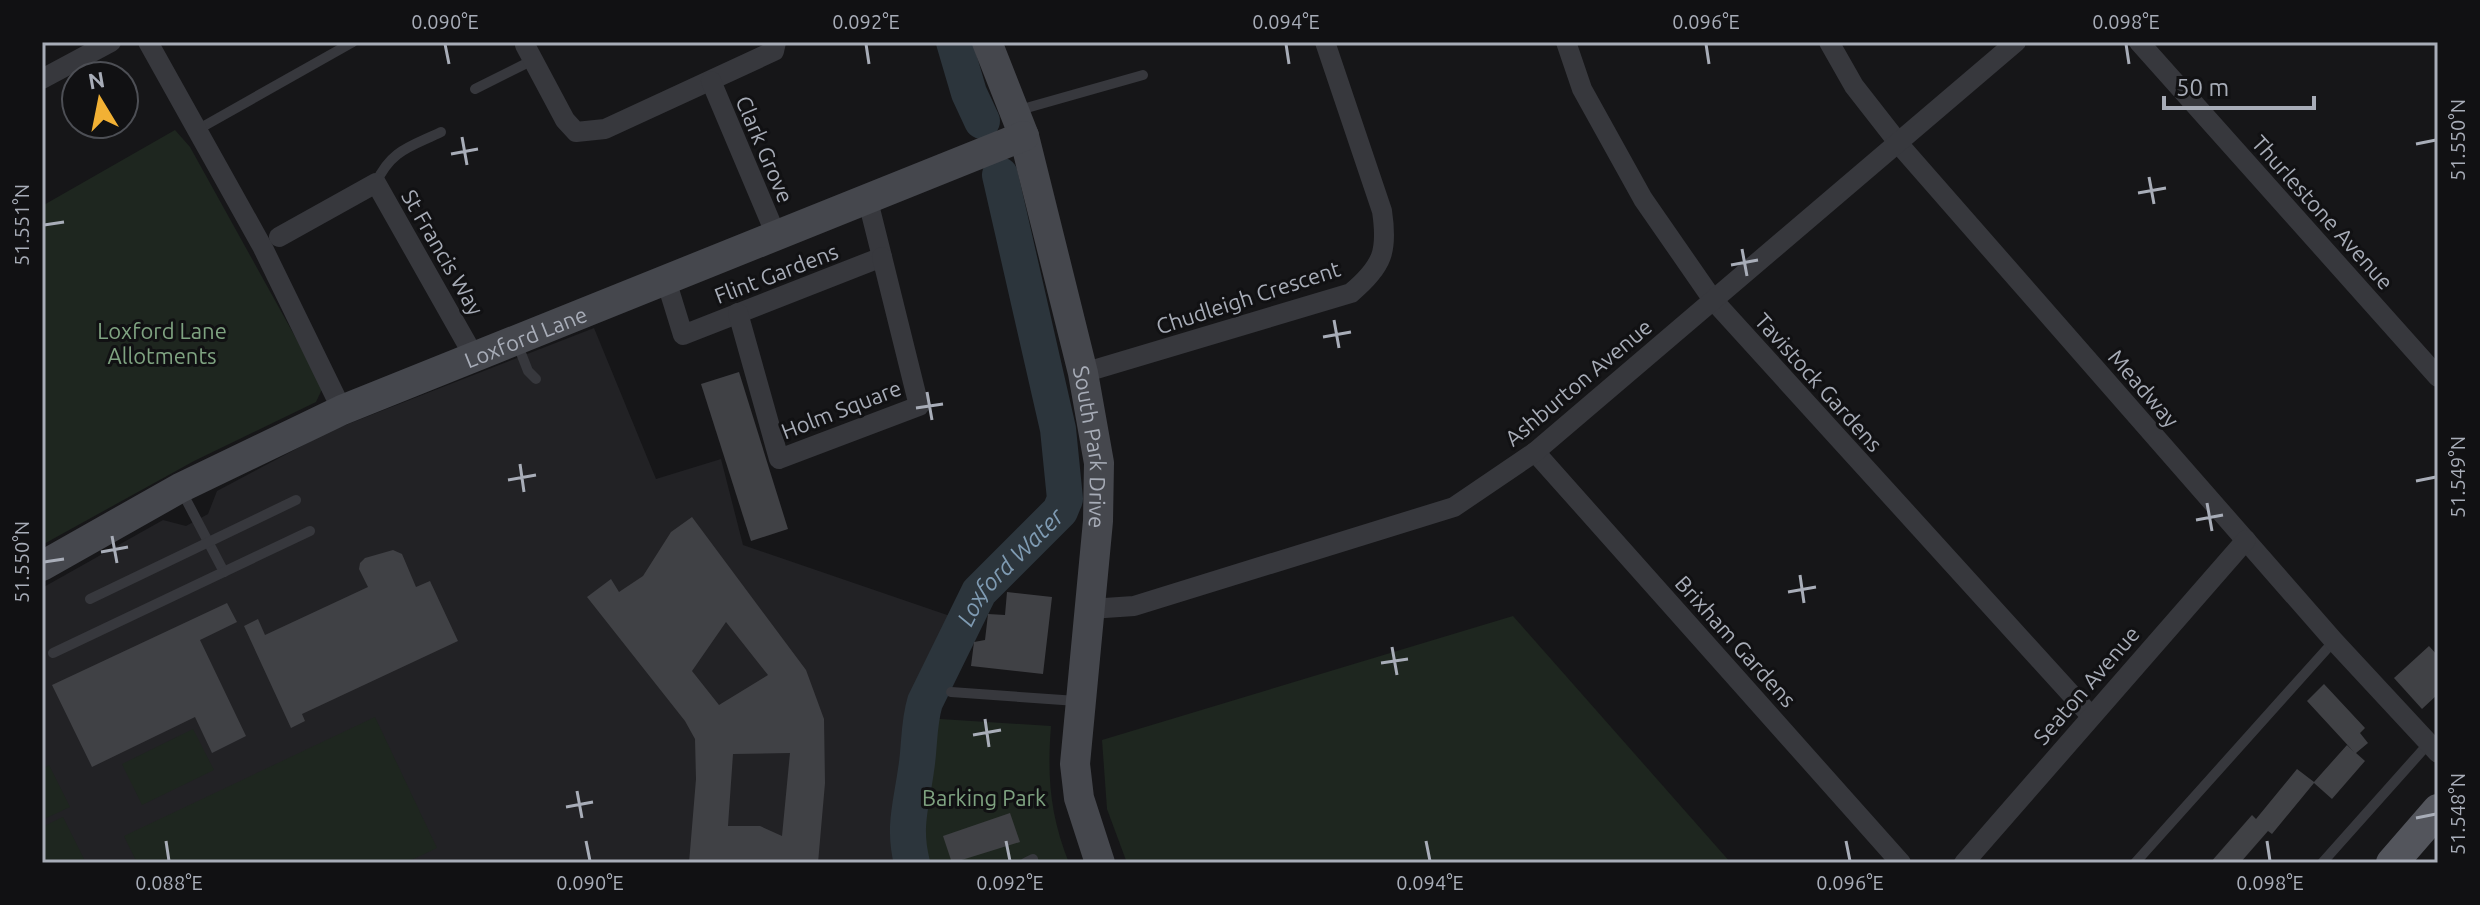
<svg xmlns="http://www.w3.org/2000/svg" width="2480" height="905" font-family="Ubuntu,sans-serif">
  <style>
    .built { fill: #222225 }
    .green { fill: #1e261f }
    .lines { fill: none; stroke-linecap: round; stroke-linejoin: round }
    .river { stroke: #2c353c; stroke-width: 36 }
    .building { fill: #404145; fill-rule: evenodd }
    .lane { stroke: #37383d; stroke-width: 10 }
    .street { stroke: #37383d; stroke-width: 20 }
    .secondary { stroke: #45474d; stroke-width: 30 }
    .primary { stroke: #53555c; stroke-width: 32 }
    .ticks { fill: none; stroke: #a8adb8; stroke-width: 3 }
    .labels { text-anchor: middle; dominant-baseline: central; stroke-width: 6; stroke-linejoin: round; paint-order: stroke }
    .street-label { font-size: 22px; fill: #a8adb8; stroke: #111113 }
    .park-label { font-size: 22px; fill: #7fa381; stroke: #111113 }
    .water-label { font-size: 24px; font-style: italic; fill: #7f9bb3; stroke: #111113 }
    .neatline { fill: none; stroke: #a8adb8; stroke-width: 3 }
    .ticks-label { font-size: 20px; text-anchor: middle; fill: #a8adb8 }
  </style>
  <rect width="100%" height="100%" fill="#161618"/>
  <polygon class="built" points="594,328 656,479 721,459 743,545 953,617 912,703 907,762 896,821 895,841 901,863 42,863 42,588 163,520 186,526 208,514 217,491 330,431"/>
  <g class="green">
    <polygon points="175,130 190,147 323,387 316,402 194,461 42,545 42,206"/>
    <polygon points="1513,616 1731,863 1127,863 1107,809 1102,740"/>
    <polygon points="375,717 437,848 405,863 137,863 124,836"/>
    <path d="M 925,718 L 1051,726 C 1047,777 1050,815 1069,863 L 919,863 L 911,830 L 922,767 Z"/>
    <polygon points="193,729 214,770 142,805 122,764"/>
    <polygon points="49,765 70,807 42,820 42,769"/>
    <polygon points="63,817 86,863 42,863 42,827"/>
  </g>
  <g class="lines">
    <g class="river">
      <polyline points="954,42 969,93 982,121"/>
      <path id="s1" d="M 912,863 C 903,827 911,806 916,770 C 920,747 918,725 925,702 L 979,592 L 1060,511 L 1065,499 L 1058,429 L 1000,175"/>
    </g>
  </g>
  <g class="building">
    <polygon points="739,372 788,529 751,541 701,384"/>
    <path d="M 692,517 L 806,670 L 824,719 L 825,783 L 818,863 L 689,863 L 696,779 L 695,739 L 685,721 L 587,597 L 611,579 L 619,592 L 643,576 L 671,532 ZM 726,622 L 768,675 L 719,705 L 692,671 ZM 790,753 L 782,836 L 760,826 L 728,826 L 733,754 Z"/>
    <polygon points="393,550 402,554 416,587 430,581 458,641 302,714 305,721 291,728 244,626 258,619 265,635 368,587 359,569 360,563 365,558"/>
    <polygon points="1007,592 1052,597 1043,674 971,666 974,642 985,640 988,614 1005,615"/>
    <polygon points="227,603 237,622 200,640 246,736 212,753 195,717 92,767 52,685"/>
    <polygon points="2429,646 2438,656 2438,694 2422,709 2394,678"/>
    <polygon points="2324,684 2365,728 2360,733 2368,743 2356,753 2365,761 2332,799 2314,783 2272,834 2268,831 2240,863 2210,863 2252,815 2256,819 2297,769 2314,782 2347,745 2354,752 2307,701"/>
    <polygon points="1010,813 1020,842 952,863 943,836"/>
  </g>
  <g class="lines">
    <g class="lane">
      <polyline points="475,89 533,60"/>
      <polyline points="1016,111 1143,75"/>
      <polyline points="197,130 353,42"/>
      <path d="M 376,183 C 391,150 410,147 441,132"/>
      <polyline points="517,343 528,371 536,379"/>
      <polyline points="181,490 224,572"/>
      <polyline points="90,599 296,500"/>
      <polyline points="53,653 310,531"/>
      <polyline points="951,692 1077,701"/>
      <polyline points="1025,863 1033,859 1034,863"/>
      <polyline points="2135,863 2334,641"/>
      <polyline points="2322,863 2429,743"/>
    </g>
    <g class="street">
      <polyline points="148,42 263,248 342,410"/>
      <polyline points="1566,42 1582,89 1643,199 1713,300 2091,716"/>
      <polyline points="1829,42 1854,86 1904,150 2334,641 2438,753"/>
      <polyline points="2139,42 2438,377"/>
      <polyline points="525,45 565,120 576,132 605,129 774,51 776,42"/>
      <polyline points="42,79 111,42"/>
      <polyline points="711,81 776,235"/>
      <polyline points="279,237 376,183 475,358"/>
      <polyline points="666,280 683,335 882,257 867,197"/>
      <polyline points="738,313 779,459 919,406 882,257"/>
      <path d="M 1083,373 L 1351,293 C 1383,266 1388,251 1382,211 L 1325,42"/>
      <polyline points="1535,452 1901,863"/>
      <polyline points="1090,609 1134,606 1454,507 1535,452 2016,42"/>
      <polyline points="1964,863 2246,540"/>
    </g>
    <g class="secondary">
      <path id="s2" d="M 987,42 L 1024,136 L 1083,373 L 1099,463 L 1098,521 L 1075,764 L 1079,798 L 1100,863"/>
      <path id="s3" d="M 42,566 L 180,488 L 342,410 L 1024,136"/>
    </g>
    <polyline class="primary" points="2392,863 2438,810"/>
  </g>
  <path class="ticks" d="M 445,44 L 449,64M 866,44 L 869,64M 1286,44 L 1289,64M 1706,44 L 1709,64M 2126,44 L 2129,64M 462,137 L 467,165M 2416,144 L 2436,140M 451,154 L 478,149M 2149,177 L 2154,204M 2138,193 L 2166,188M 44,225 L 64,222M 1742,249 L 1747,276M 1731,265 L 1758,260M 1334,320 L 1339,348M 1323,337 L 1351,332M 927,392 L 932,420M 916,408 L 943,404M 520,464 L 524,492M 508,480 L 536,475M 2416,481 L 2436,477M 2207,503 L 2212,531M 2196,520 L 2223,515M 112,536 L 117,563M 101,552 L 128,547M 44,562 L 64,559M 1800,575 L 1804,603M 1788,592 L 1816,587M 1392,647 L 1397,675M 1381,663 L 1408,659M 985,719 L 989,747M 973,735 L 1001,730M 577,791 L 582,818M 566,807 L 593,802M 2416,818 L 2436,814M 166,841 L 169,861M 586,841 L 590,861M 1006,841 L 1010,861M 1426,841 L 1430,861M 1846,841 L 1850,861M 2267,841 L 2270,861"/>
  <g class="labels">
    <g class="street-label">
      <text transform="translate(765 149) rotate(67)">Clark Grove</text>
      <text transform="translate(2323 212) rotate(48)">Thurlestone Avenue</text>
      <text transform="translate(443 252) rotate(60)">St Francis Way</text>
      <text transform="translate(776 273) rotate(-21)">Flint Gardens</text>
      <text transform="translate(1248 297) rotate(-18)">Chudleigh Crescent</text>
      <text stroke="none"><textPath href="#s3" startOffset="536">Loxford Lane</textPath></text>
      <text transform="translate(1578 382) rotate(-40)">Ashburton Avenue</text>
      <text transform="translate(1819 382) rotate(48)">Tavistock Gardens</text>
      <text transform="translate(2144 388) rotate(49)">Meadway</text>
      <text transform="translate(841 409) rotate(-21)">Holm Square</text>
      <text stroke="none"><textPath href="#s2" startOffset="420">South Park Drive</textPath></text>
      <text transform="translate(1736 641) rotate(48)">Brixham Gardens</text>
      <text transform="translate(2086 685) rotate(-49)">Seaton Avenue</text>
    </g>
    <g class="park-label">
      <text x="162" y="330">Loxford Lane<tspan x="162" dy="25">Allotments</tspan></text>
      <text x="984" y="797">Barking Park</text>
    </g>
    <g class="water-label">
      <text stroke="none"><textPath href="#s1" startOffset="324">Loxford Water</textPath></text>
    </g>
  </g>
  <rect width="2480" height="905" fill="none" stroke="#111113" stroke-width="88"/>
  <g transform="translate(100 100) rotate(350)"><circle r="38" fill="#111113" stroke="#4d4f55" stroke-width="2"/>
  <path d="M0-6L14 30L0 20L-14 30Z" fill="#f2b134"/>
  <text y="-12" font-size="22" font-weight="bold" text-anchor="middle" fill="#a8adb8">N</text>
  </g>
  <path d="M2164 96v12h150v-12" fill="none" stroke="#a8adb8" stroke-width="4"/>
  <text x="2176" y="96" font-size="24" fill="#a8adb8" stroke="#111113" stroke-width="6" paint-order="stroke">50 m</text>
  <rect x="44" y="44" width="2392" height="817" class="neatline"/>
  <g class="ticks-label">
    <text x="445" y="29">0.090°E</text>
    <text x="866" y="29">0.092°E</text>
    <text x="1286" y="29">0.094°E</text>
    <text x="1706" y="29">0.096°E</text>
    <text x="2126" y="29">0.098°E</text>
    <text transform="translate(2458 140) rotate(-90)" y="7">51.550°N</text>
    <text transform="translate(22 225) rotate(-90)" y="7">51.551°N</text>
    <text transform="translate(2458 477) rotate(-90)" y="7">51.549°N</text>
    <text transform="translate(22 562) rotate(-90)" y="7">51.550°N</text>
    <text transform="translate(2458 814) rotate(-90)" y="7">51.548°N</text>
    <text x="169" y="890">0.088°E</text>
    <text x="590" y="890">0.090°E</text>
    <text x="1010" y="890">0.092°E</text>
    <text x="1430" y="890">0.094°E</text>
    <text x="1850" y="890">0.096°E</text>
    <text x="2270" y="890">0.098°E</text>
  </g>
</svg>
